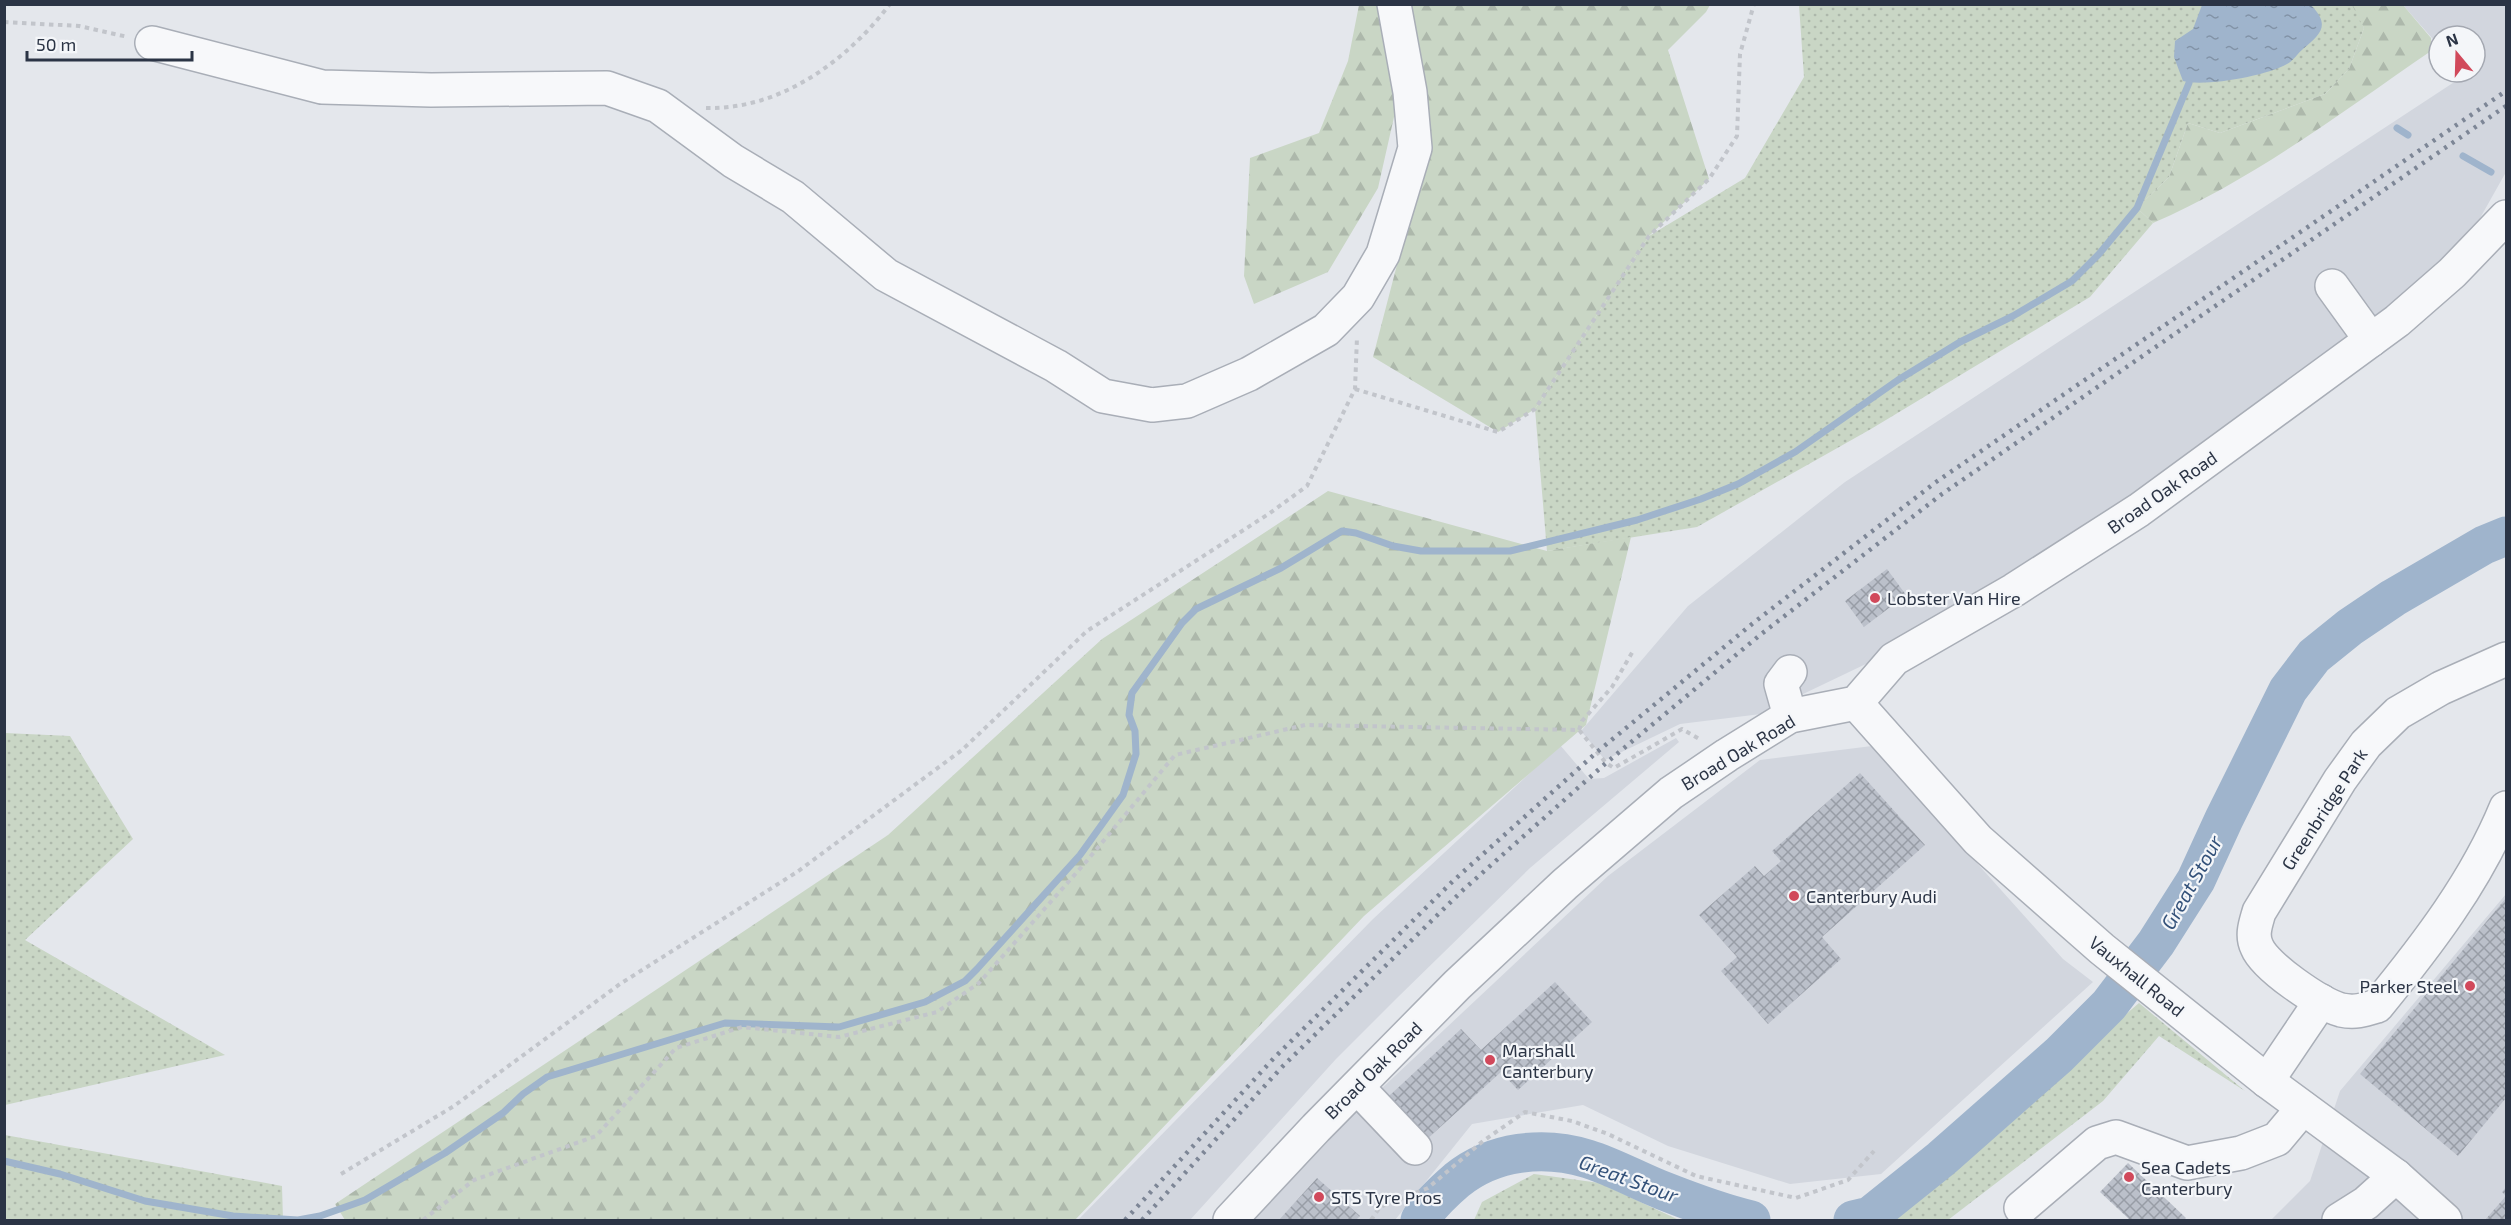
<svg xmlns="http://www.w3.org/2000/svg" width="2511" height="1225" font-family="'Exo 2',sans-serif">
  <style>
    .built { fill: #d2d6de }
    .grass { fill: url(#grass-dots) }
    .forest { fill: url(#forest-firs) }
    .water { fill: url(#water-ripples) }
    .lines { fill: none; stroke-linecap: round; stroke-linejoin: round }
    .stream { stroke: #9fb4cc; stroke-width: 7 }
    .river { stroke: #9fb4cc; stroke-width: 39 }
    .building { fill: url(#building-cross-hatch) }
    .minor-casing { stroke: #a9aeb7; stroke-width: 36 }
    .path { stroke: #c2c5cb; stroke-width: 4; stroke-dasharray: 4.5 4.5; stroke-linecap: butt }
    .minor { stroke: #f7f8fa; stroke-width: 33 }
    .rail { stroke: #7d8696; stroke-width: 4.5; stroke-dasharray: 3 6; stroke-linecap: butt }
    .poi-dot { fill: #d1495b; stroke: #f4f6f9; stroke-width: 2 }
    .labels { text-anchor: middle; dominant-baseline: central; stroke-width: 4.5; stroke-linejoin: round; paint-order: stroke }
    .street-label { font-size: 18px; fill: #2b3445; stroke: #f4f6f9 }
    .poi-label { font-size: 18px; fill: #2b3445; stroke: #f4f6f9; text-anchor: start }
    .water-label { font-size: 20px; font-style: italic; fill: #34527a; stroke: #f4f6f9 }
  </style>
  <defs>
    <pattern id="grass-dots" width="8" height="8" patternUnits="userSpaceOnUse" patternTransform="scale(1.5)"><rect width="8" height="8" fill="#c9d6c5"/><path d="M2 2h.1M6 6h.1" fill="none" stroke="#adb8ab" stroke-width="1.8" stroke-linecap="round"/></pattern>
    <pattern id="forest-firs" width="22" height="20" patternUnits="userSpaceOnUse" patternTransform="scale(1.5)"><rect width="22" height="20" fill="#c9d6c5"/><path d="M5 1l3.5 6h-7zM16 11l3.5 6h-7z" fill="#adb8ab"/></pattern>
    <pattern id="water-ripples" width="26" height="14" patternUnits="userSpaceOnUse" patternTransform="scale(1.5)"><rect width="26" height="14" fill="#9fb4cc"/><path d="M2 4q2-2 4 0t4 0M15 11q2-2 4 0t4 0" fill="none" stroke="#8293a7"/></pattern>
    <pattern id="building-cross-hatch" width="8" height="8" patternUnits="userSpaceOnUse" patternTransform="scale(1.5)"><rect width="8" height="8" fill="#bbc0ca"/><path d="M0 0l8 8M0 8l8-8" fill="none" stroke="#989da6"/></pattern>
  </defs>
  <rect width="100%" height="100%" fill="#e4e7ec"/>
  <g class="built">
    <polygon points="2403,5 2506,5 2506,172 2479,220 2398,304 2134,504 1893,651 1761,714 1680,724 1605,760 1581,731 1688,606 1845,482 2465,75 2464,72 2475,72 2475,36 2439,36 2439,46"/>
    <polygon points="1676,738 1679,742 1530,868 1397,998 1336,1059 1190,1220 1078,1220 1373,919 1560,745 1589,779 1604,778"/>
    <polygon points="1872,746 2063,959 2093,982 1881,1174 1790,1184 1668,1146 1583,1105 1472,1124 1395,1220 1254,1220 1348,1120 1608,876 1760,760"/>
    <polygon points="2506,894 2506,1220 2271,1220 2310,1181 2340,1091"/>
  </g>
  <g class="grass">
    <polygon points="2353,4 2364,28 2349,69 2325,94 2220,133 2188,123 2169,177 2137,208 2153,223 2090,297 1871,429 1697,527 1547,551 1535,409 1649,236 1745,178 1804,77 1799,5"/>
    <polygon points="5,733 70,736 133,839 25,940 225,1055 5,1105"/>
    <polygon points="2139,1003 2245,1091 2159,1036 2103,1101 1948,1220 1887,1220"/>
    <polygon points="5,1135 282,1186 283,1220 5,1220"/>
    <polygon points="1534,1174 1600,1183 1679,1220 1474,1220 1482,1202"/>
  </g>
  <g class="forest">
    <polygon points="1359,5 1710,5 1706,12 1668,50 1709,179 1649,236 1535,409 1498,432 1373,357 1430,138 1394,117 1378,188 1328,272 1254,304 1244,276 1250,158 1319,133 1348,61"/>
    <path d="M 2352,5 L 2403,5 L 2431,38 L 2431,51 C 2342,112 2253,180 2153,223 L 2137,208 L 2169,177 L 2188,123 L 2220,133 L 2325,94 L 2349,69 L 2364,28 Z"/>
    <polygon points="1328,491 1547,551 1631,537 1586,725 1364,916 1075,1220 345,1220 335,1204 888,835 1102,639"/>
  </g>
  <path class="water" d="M 2202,5 L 2311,5 C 2330,25 2322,33 2303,49 C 2298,53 2293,61 2287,64 C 2267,76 2204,87 2183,81 L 2174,57 L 2175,41 L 2193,29 Z"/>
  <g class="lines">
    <g class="stream">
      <polyline points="2397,128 2408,135"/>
      <polyline points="2463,156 2491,172"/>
      <polyline points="4,1161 60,1174 145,1201 233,1216 298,1220 320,1216 365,1200 445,1153 503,1113 523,1094 547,1077 725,1023 839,1027 925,1002 965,981 977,969 1080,855 1123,795 1136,754 1135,731 1129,715 1132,693 1182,623 1196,609 1281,568 1342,531 1356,533 1393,546 1421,551 1510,551 1637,520 1701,499 1738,484 1795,452 1898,380 1960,342 2013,316 2072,281 2099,254 2137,208 2189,83"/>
    </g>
    <g class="river">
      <path d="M 1420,1220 C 1429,1205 1443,1192 1457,1180 C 1493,1151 1543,1145 1588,1159 C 1614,1167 1638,1181 1664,1191 C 1692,1202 1721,1213 1751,1220"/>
      <polyline points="1853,1220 1870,1216 1941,1159 2059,1055 2109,1005 2156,943 2196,880 2224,819 2288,690 2314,656 2350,627 2393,598 2484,545 2506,536"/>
    </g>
  </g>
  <g class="building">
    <polygon points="1887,569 1906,595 1864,627 1845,601"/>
    <polygon points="1860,773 1925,845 1822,937 1841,959 1768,1024 1721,971 1737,957 1699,915 1755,866 1764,876 1781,861 1772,851"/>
    <polygon points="2506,898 2506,1098 2458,1156 2360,1074"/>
    <polygon points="1555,982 1592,1022 1518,1090 1501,1072 1426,1140 1387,1098 1461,1029 1481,1050"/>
    <polygon points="2128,1163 2186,1218 2184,1220 2130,1220 2100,1192"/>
    <polygon points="1317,1178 1360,1216 1356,1220 1279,1220"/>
    <polygon points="2506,1187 2506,1220 2485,1220 2506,1196 2502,1192"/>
  </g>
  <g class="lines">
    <g class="minor-casing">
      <g id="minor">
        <polyline points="152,43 322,87 431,90 607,88 658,106 733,161 793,197 886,275 1056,366 1103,396 1152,405 1187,401 1249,374 1326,330 1358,297 1383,254 1415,148 1410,92 1394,4"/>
        <polyline points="2332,286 2371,340"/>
        <path d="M 2506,659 L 2441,688 L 2398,713 L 2366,744 L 2340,780 L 2259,912 C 2256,923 2251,935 2257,947 C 2265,967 2320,1004 2341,1010 C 2355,1013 2364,1010 2377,1006 C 2427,945 2476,881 2506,808"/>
        <polyline points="1790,672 1781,684 1790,716"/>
        <polyline points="1856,703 1978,840 2102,949 2267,1081 2396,1176 2445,1220"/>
        <polyline points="2267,1081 2321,1001"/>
        <polyline points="1357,1087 1415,1148"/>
        <polyline points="2021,1208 2097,1143 2116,1137 2187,1163 2241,1153 2277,1139 2303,1108"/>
        <polyline points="1230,1220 1316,1128 1457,985 1565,884 1671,793 1727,755 1790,716 1856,703 1894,659 2014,590 2139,510 2397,321 2452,273 2506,217"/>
        <polyline points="2339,1220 2366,1203 2396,1176"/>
      </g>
    </g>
    <g class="path">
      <polyline points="4,22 79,26 128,37"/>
      <path d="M 706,108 C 780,110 847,61 890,4"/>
      <polyline points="1355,389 1498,432 1535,409 1649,236 1709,179 1737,136 1740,54 1754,4"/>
      <polyline points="1579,730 1582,721 1612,687 1633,651"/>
      <polyline points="341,1174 454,1106 620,984 797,872 962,750 1087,631 1270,513 1307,486 1355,389 1357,337"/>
      <polyline points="423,1220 474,1180 596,1136 676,1048 742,1027 839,1037 937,1012 979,983 1085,863 1175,755 1305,725 1579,730 1606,763 1614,768 1682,729 1701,740"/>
      <polyline points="1371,1220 1380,1207 1428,1188 1483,1141 1525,1112 1572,1121 1608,1134 1696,1176 1796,1198 1848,1180 1874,1151"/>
    </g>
    <use href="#minor" class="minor"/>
    <g class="rail">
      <polyline points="1125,1220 1274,1058 1453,881 1597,752 1752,624 1936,482 2506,91"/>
      <polyline points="1142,1220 1282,1067 1463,890 1606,763 1760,635 1942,494 2506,106"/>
    </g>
  </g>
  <g class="poi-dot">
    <circle cx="1875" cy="598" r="6"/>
    <circle cx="1794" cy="896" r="6"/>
    <circle cx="2470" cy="986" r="6"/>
    <circle cx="1490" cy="1060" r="6"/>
    <circle cx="2129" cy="1177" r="6"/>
    <circle cx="1319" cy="1197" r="6"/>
  </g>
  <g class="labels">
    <g class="street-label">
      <text transform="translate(2162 492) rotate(-35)">Broad Oak Road</text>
      <text transform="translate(1738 752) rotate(-31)">Broad Oak Road</text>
      <text transform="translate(2324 809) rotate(-57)">Greenbridge Park</text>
      <text transform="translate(2137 976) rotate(39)">Vauxhall Road</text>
      <text transform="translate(1373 1070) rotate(-45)">Broad Oak Road</text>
    </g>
    <g class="poi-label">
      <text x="1887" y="598">Lobster Van Hire</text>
      <text x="1806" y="896">Canterbury Audi</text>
      <text x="2458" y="986" text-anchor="end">Parker Steel</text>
      <text x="1502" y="1050">Marshall<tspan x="1502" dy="21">Canterbury</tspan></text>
      <text x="2141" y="1167">Sea Cadets<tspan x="2141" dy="21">Canterbury</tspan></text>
      <text x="1331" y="1197">STS Tyre Pros</text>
    </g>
    <g class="water-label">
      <text transform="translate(2191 882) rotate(-61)">Great Stour</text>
      <text transform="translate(1629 1178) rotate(20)">Great Stour</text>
    </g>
  </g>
  <rect width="2511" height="1225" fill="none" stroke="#2b3445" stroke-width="12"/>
  <g transform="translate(2457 54) rotate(341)"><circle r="28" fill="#f4f6f9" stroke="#a4a8b1" stroke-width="1.5"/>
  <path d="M0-4.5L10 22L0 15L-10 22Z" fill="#d1495b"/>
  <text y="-9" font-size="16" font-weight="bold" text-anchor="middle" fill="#2b3445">N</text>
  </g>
  <path d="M27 51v9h165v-9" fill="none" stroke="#2b3445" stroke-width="3"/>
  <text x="36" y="51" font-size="18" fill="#2b3445" stroke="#f4f6f9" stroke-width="4.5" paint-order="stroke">50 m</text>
</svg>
